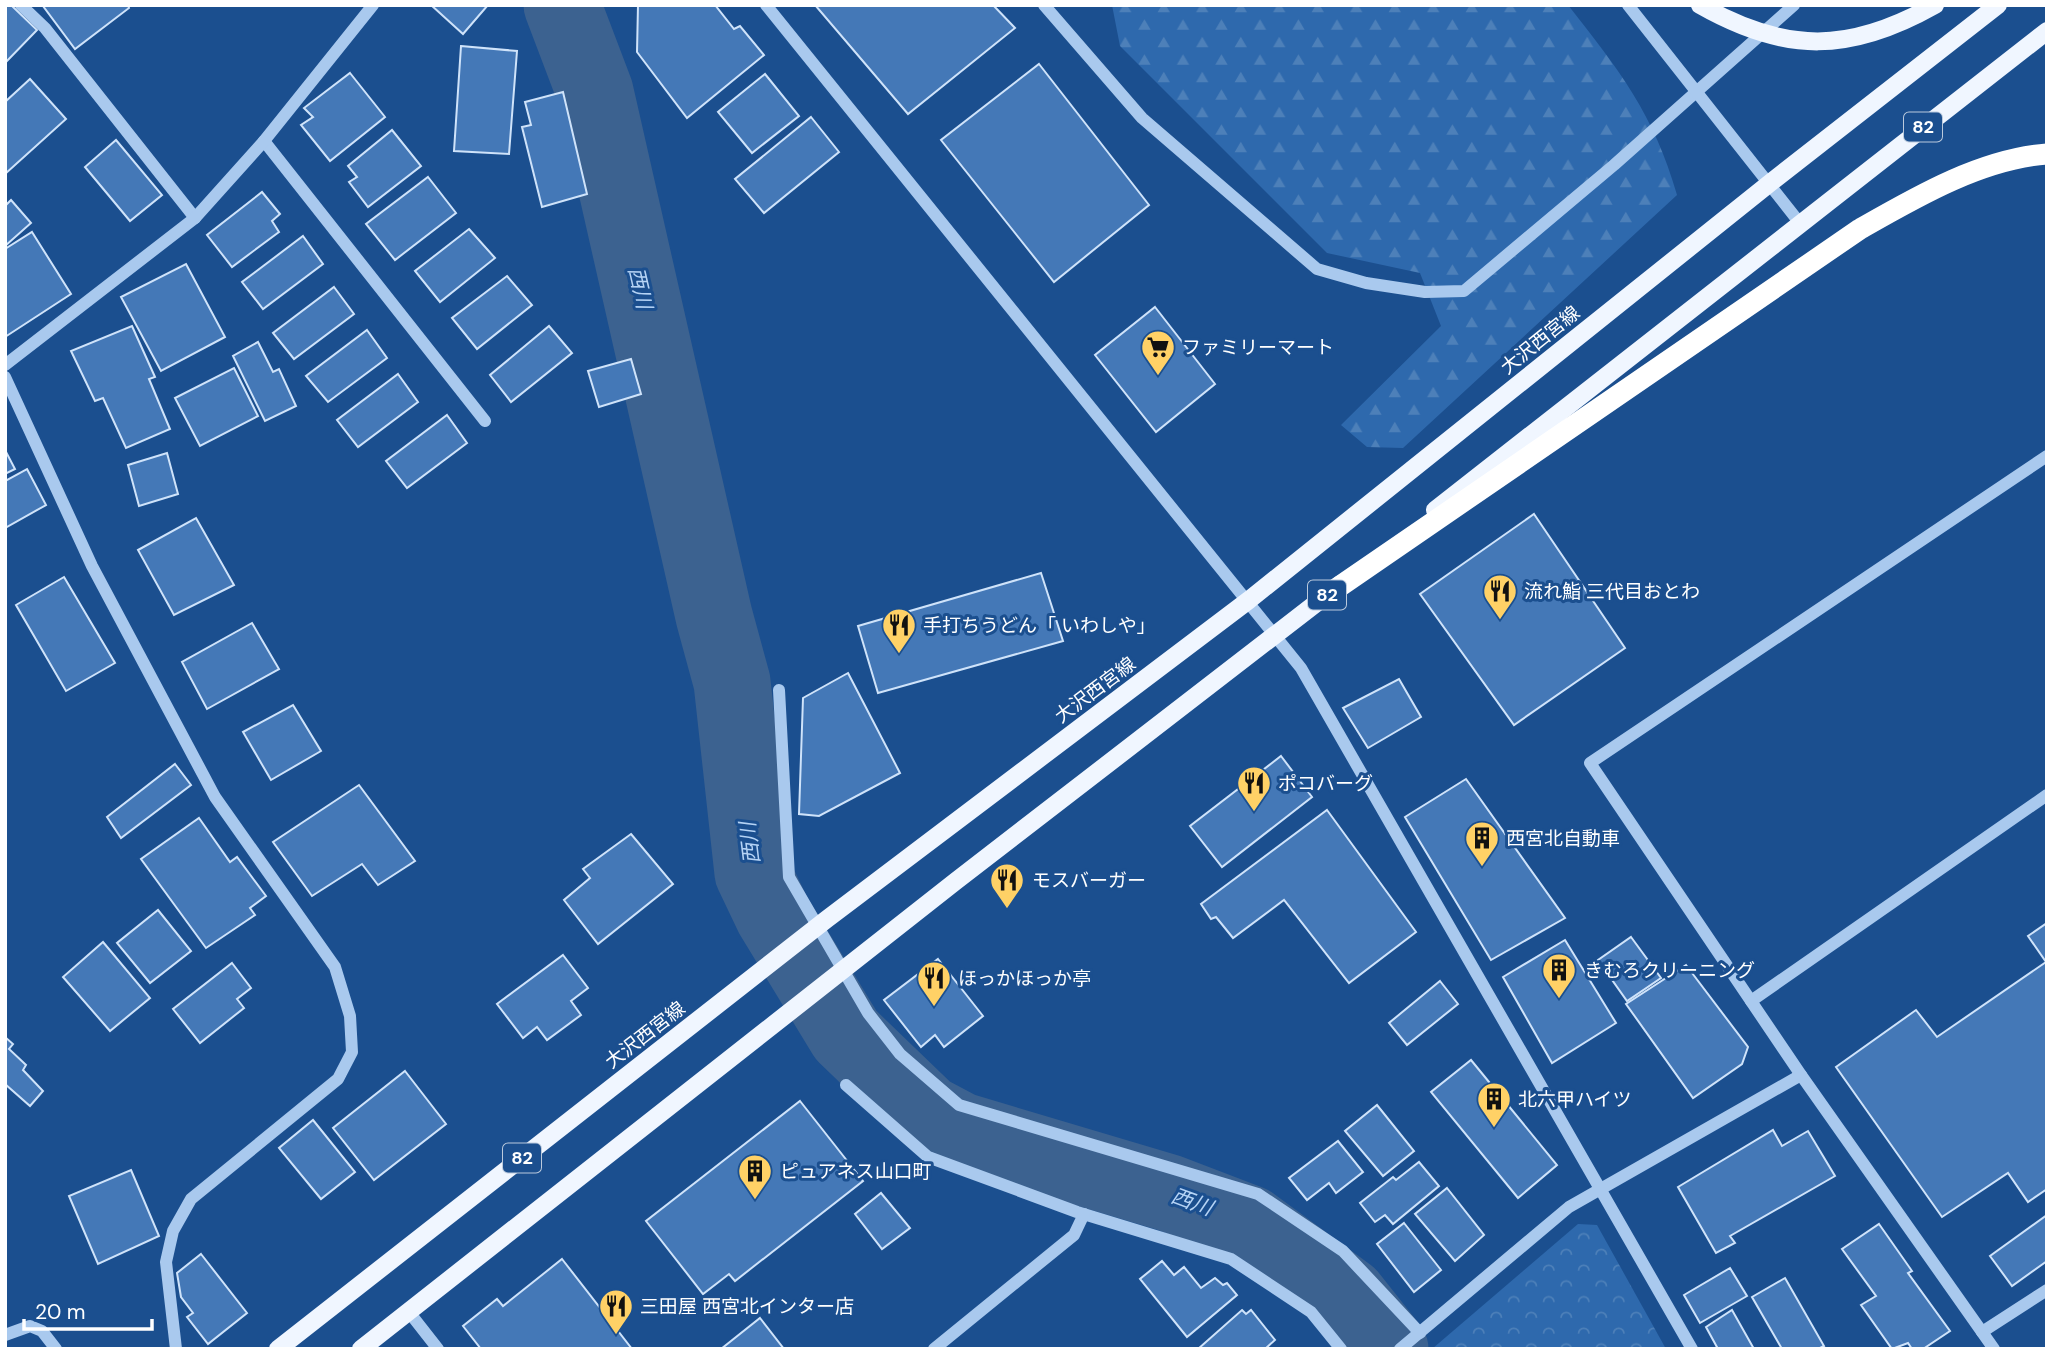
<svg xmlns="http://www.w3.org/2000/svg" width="2052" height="1354" font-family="'DM Sans','Noto Sans JP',sans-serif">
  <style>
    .forest { fill: url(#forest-firs) }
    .park { fill: url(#park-crowns) }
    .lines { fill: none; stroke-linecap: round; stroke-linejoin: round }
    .river { stroke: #3c6290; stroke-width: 77 }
    .building { fill: #4478b7; stroke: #cfe3fa; stroke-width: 2 }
    .minor { stroke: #a9c9ee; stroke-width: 12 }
    .major { stroke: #f0f6ff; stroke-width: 18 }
    .highway { stroke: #fff; stroke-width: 21 }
    .labels { text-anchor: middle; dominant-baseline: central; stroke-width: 6; stroke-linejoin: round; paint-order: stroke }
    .shield { fill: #1b4f8f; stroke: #bbcadd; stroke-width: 2 }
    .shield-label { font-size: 18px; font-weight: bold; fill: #fff }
    .street-label { font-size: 19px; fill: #fff; stroke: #1b4f8f }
    .poi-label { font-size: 19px; fill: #fff; stroke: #1b4f8f; text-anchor: start }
    .water-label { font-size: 21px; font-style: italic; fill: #b5d3f5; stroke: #1b4f8f }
  </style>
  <defs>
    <pattern id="forest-firs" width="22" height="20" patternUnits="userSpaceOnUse" patternTransform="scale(1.75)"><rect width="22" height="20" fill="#2e69ad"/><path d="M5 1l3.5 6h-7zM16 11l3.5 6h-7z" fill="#4d80b9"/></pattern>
    <pattern id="park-crowns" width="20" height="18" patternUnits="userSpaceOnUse" patternTransform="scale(1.75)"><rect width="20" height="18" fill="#2e69ad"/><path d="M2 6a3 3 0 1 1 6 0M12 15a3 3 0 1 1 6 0" fill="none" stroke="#4d80b9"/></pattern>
  </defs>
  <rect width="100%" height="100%" fill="#1b4f8f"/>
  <path class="forest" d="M 1112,5 L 1568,5 C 1619,70 1654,114 1677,195 L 1403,448 L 1367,447 L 1341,425 L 1441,326 L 1420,273 L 1327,253 L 1120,46 Z"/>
  <polygon class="park" points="1578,1224 1597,1225 1666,1349 1432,1349"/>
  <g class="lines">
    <polyline class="river" points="562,5 595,92 714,616 732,682 753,873 773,915 846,1035 927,1113 961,1131 1169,1193 1250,1224 1348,1296 1390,1349"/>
  </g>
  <g class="building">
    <polygon points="5,5 11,5 37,30 5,63"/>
    <polygon points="128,5 129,8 75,49 43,6"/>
    <polygon points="431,5 488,5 463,34"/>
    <polygon points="638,5 715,5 734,29 740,26 764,55 687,118 637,52"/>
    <polygon points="815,5 993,5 1015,28 908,114"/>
    <polygon points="461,46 517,51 509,154 454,151"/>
    <polygon points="1039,64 1149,205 1054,282 941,140"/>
    <polygon points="350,73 385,117 330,161 301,125 313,117 304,108"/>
    <polygon points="765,74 799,116 752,153 718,112"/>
    <polygon points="30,79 66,119 5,174 5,102"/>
    <polygon points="563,92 587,194 542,207 522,127 531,125 525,102"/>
    <polygon points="811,117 839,152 764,213 735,179"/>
    <polygon points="392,130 421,166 368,207 349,182 357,177 348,166"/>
    <polygon points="116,140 162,195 130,221 85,167"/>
    <polygon points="428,177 456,213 395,260 366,224"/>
    <polygon points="262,192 280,214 272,221 279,232 232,267 207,235"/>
    <polygon points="11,200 31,223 5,246 5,206"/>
    <polygon points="469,229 495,258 440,302 415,271"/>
    <polygon points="32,232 71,294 5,337 5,249"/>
    <polygon points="303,236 323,264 263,309 242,282"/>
    <polygon points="186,264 225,337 161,371 121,297"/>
    <polygon points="507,276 532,305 477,349 452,318"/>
    <polygon points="334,287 354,314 294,359 273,333"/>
    <polygon points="1155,307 1215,384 1156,432 1095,355"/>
    <polygon points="132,326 155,377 149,379 170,429 126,448 103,398 95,401 71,351"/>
    <polygon points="549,326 572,353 511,402 490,375"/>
    <polygon points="367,330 387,358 328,402 306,376"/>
    <polygon points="258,342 273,372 279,369 296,406 265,421 233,356"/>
    <polygon points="631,359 641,394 599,407 588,371"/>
    <polygon points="234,368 258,416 200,446 175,398"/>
    <polygon points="398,374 418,402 358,447 337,420"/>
    <polygon points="447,415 467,443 407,488 386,461"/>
    <polygon points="5,450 15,469 5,474"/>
    <polygon points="167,453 178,494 139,506 128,465"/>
    <polygon points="27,469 46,505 5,528 5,481"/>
    <polygon points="1534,514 1625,648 1514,725 1420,594"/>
    <polygon points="196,518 234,585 174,615 138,550"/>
    <polygon points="1041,573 1063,641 878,693 858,626"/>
    <polygon points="64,577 115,663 66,691 16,605"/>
    <polygon points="252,623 279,669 207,709 182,662"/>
    <polygon points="848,673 900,773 819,816 799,814 803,698"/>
    <polygon points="1399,679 1421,717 1368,748 1343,708"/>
    <polygon points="293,705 321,751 271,780 243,732"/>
    <polygon points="1281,756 1312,797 1222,867 1190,826"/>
    <polygon points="175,764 191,785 121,838 107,817"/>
    <polygon points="1466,779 1565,918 1491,960 1405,817"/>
    <polygon points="359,785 415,861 378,885 362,864 312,896 273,842"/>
    <polygon points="1327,810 1416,932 1349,983 1284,900 1233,938 1216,917 1211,919 1201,904"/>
    <polygon points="199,818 230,862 237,857 266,896 250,908 255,915 206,948 141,859"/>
    <polygon points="631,834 673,884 598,944 564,900 590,878 583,869"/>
    <polygon points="158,910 191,951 150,983 117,943"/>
    <polygon points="2047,923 2047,1189 2028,1202 2008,1173 1942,1217 1836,1067 1916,1010 1937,1037 2046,962 2028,936"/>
    <polygon points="1631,937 1661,978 1627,1001 1598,960"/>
    <polygon points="1565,940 1616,1023 1552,1063 1503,977"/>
    <polygon points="103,942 150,998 110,1031 63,977"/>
    <polygon points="563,955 588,988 571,1001 581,1015 547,1040 537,1027 523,1038 497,1004"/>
    <polygon points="938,959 983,1016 944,1047 935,1035 921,1047 884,1000"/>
    <polygon points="232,963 251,988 237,999 244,1008 200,1043 173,1009"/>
    <polygon points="1686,965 1748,1047 1742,1064 1693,1098 1626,1004"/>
    <polygon points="1440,981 1458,1004 1407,1045 1389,1023"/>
    <polygon points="5,1037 13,1044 9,1049 26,1065 23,1070 43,1091 30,1106 5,1084"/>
    <polygon points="1471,1060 1557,1165 1518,1198 1431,1092"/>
    <polygon points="405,1071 446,1124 374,1180 333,1128"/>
    <polygon points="800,1101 863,1181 735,1281 729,1274 703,1294 646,1221"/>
    <polygon points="1377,1105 1414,1151 1383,1176 1345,1131"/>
    <polygon points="313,1120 355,1172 321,1199 279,1148"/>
    <polygon points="1773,1130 1782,1146 1808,1131 1835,1176 1730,1236 1735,1243 1716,1253 1678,1187"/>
    <polygon points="1338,1141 1363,1172 1336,1193 1329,1183 1307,1200 1289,1178"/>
    <polygon points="1419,1162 1439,1186 1393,1224 1385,1215 1375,1222 1360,1203 1393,1177 1396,1180"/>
    <polygon points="131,1170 159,1236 98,1264 69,1196"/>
    <polygon points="1447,1188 1484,1235 1455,1261 1415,1214"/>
    <polygon points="881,1193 910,1228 882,1249 855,1214"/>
    <polygon points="2047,1215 2047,1261 2012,1286 1990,1256"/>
    <polygon points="1404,1223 1441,1270 1414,1292 1377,1244"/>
    <polygon points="1879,1224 1912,1271 1908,1273 1950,1331 1923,1349 1912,1349 1908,1343 1892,1349 1861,1305 1876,1296 1842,1249"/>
    <polygon points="201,1254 247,1313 208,1344 187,1317 193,1313 181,1297 177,1273"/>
    <polygon points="562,1259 632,1349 481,1349 463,1326 497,1299 503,1306"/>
    <polygon points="1162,1261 1174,1275 1184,1267 1201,1288 1215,1278 1223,1285 1227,1283 1237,1295 1187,1337 1140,1279"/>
    <polygon points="1730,1268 1747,1296 1700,1323 1684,1295"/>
    <polygon points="1785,1278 1824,1346 1818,1349 1782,1349 1752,1297"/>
    <polygon points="1242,1310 1246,1314 1251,1310 1275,1340 1265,1349 1198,1349"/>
    <polygon points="1732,1310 1754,1349 1718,1349 1706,1327"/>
    <polygon points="760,1318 784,1349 721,1349"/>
  </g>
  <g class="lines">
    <g class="minor">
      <polyline points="21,5 45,28 195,218"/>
      <polyline points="766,5 1301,668 1692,1349"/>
      <polyline points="1044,5 1142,118 1317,269 1366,283 1425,292 1464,291 1614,165 1794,5"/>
      <polyline points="1628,5 1799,222"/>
      <polyline points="264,141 485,421"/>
      <polyline points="5,365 195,218 264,141 373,5"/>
      <polyline points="5,377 92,566 215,797 335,967 350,1016 352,1052 338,1079 191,1199 173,1231 166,1262 176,1349"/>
      <polyline points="779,690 789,877 868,1013 900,1054 959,1105 1258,1194 1343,1251 1420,1333"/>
      <polyline points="1751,1001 2047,795"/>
      <polyline points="846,1085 928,1157 1077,1212 1231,1259 1311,1312 1341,1349"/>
      <polyline points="409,1312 438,1349"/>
      <polyline points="1982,1332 2047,1290"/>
      <polyline points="5,1335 30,1326 42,1331 56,1349"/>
      <polyline points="934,1349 1074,1235 1084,1214"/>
      <polyline points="1400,1349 1569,1207 1801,1075"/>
      <polyline points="1994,1349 1801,1075 1590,763 2047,456"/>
    </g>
    <g class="major">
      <path d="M 1700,5 C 1786,54 1850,53 1935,5"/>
      <polyline points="1435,510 2047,31"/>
      <polyline points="278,1349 827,919 1249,600 1770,183 1998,5"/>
      <polyline points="361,1349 956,881 1341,584"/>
    </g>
    <path class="highway" d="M 1333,591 L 1860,229 C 1916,197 1981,159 2047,154"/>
  </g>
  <defs>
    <g id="supermarket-pin" transform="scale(1.75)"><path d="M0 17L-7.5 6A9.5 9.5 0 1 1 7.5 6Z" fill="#ffd166" stroke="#1b4f8f"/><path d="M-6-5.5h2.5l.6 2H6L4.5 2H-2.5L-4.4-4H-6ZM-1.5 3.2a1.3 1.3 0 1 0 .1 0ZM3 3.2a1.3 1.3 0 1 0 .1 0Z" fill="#111"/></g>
    <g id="restaurant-pin" transform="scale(1.75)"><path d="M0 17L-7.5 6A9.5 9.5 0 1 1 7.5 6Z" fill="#ffd166" stroke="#1b4f8f"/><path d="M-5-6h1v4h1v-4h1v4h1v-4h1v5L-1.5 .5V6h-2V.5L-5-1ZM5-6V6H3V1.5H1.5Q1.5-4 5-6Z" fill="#111"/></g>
    <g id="building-pin" transform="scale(1.75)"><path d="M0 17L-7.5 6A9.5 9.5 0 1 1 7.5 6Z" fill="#ffd166" stroke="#1b4f8f"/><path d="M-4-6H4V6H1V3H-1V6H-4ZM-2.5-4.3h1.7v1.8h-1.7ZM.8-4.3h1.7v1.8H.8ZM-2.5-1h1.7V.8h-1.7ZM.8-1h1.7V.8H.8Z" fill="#111"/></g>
  </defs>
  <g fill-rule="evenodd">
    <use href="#supermarket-pin" x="1158" y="347"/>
    <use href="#restaurant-pin" x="1500" y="591"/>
    <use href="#restaurant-pin" x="899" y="625"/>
    <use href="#restaurant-pin" x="1254" y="783"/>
    <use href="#building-pin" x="1482" y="838"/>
    <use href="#restaurant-pin" x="1007" y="880"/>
    <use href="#building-pin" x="1559" y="970"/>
    <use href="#restaurant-pin" x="934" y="978"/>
    <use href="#building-pin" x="1494" y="1099"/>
    <use href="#building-pin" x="755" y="1171"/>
    <use href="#restaurant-pin" x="616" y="1306"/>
  </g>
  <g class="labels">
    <g class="shield">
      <rect x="1904" y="112.5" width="38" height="29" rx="5"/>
      <rect x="1308" y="580.5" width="38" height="29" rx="5"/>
      <rect x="503" y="1143.5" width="38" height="29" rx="5"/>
    </g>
    <g class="shield-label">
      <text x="1923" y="127">82</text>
      <text x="1327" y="595">82</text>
      <text x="522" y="1158">82</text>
    </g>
    <g class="street-label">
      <text transform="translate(1540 340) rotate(-39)">大沢西宮線</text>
      <text transform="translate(1095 690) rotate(-37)">大沢西宮線</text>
      <text transform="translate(645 1035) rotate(-38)">大沢西宮線</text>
    </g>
    <g class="poi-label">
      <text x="1182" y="347">ファミリーマート</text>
      <text x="1524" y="591">流れ鮨 三代目おとわ</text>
      <text x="923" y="625">手打ちうどん「 いわしや」</text>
      <text x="1278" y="783">ポコバーグ</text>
      <text x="1506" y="838">西宮北自動車</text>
      <text x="1032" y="880">モスバーガー</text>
      <text x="1584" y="970">きむろクリーニング</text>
      <text x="958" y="978">ほっかほっか亭</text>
      <text x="1518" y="1099">北六甲ハイツ</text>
      <text x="780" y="1171">ピュアネス山口町</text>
      <text x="640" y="1306">三田屋 西宮北インター店</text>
    </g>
    <g class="water-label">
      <text transform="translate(640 288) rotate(77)">西川</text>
      <text transform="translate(750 843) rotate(-97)">西川</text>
      <text transform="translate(1192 1202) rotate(20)">西川</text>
    </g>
  </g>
  <rect width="2052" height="1354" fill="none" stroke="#ffffff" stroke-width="14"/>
  <path d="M24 1319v10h128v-10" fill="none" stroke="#ffffff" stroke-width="3.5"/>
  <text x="35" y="1319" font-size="21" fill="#ffffff" stroke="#1b4f8f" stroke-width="5" paint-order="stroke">20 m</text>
</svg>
